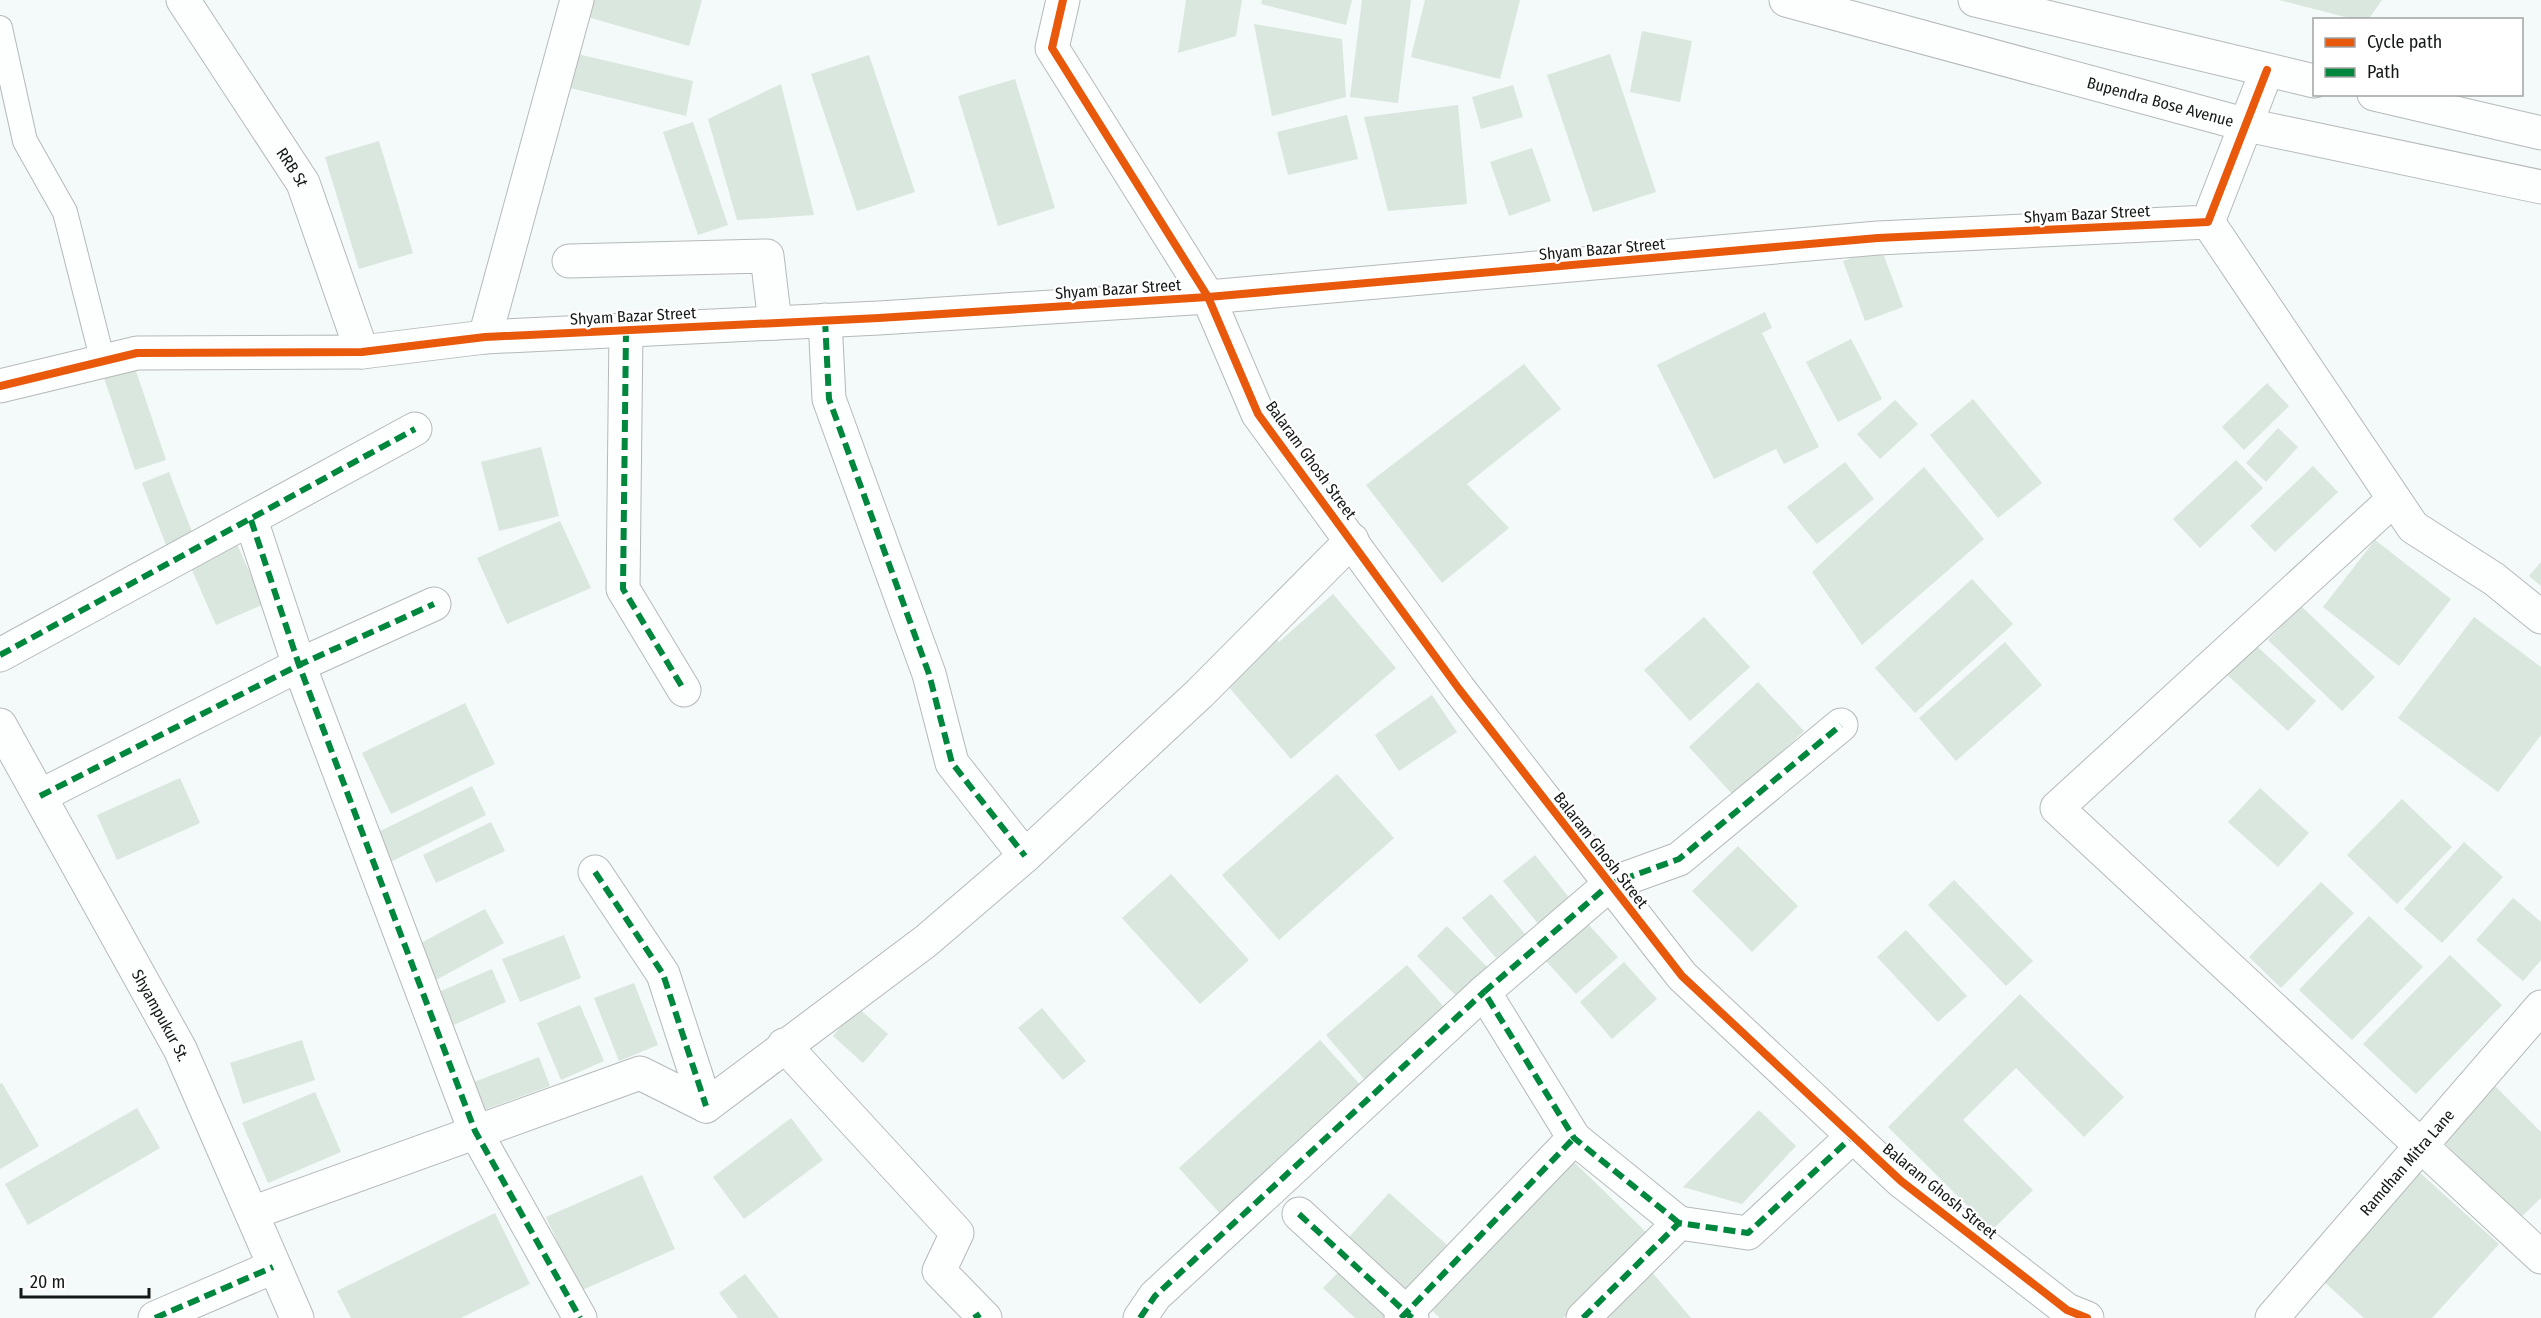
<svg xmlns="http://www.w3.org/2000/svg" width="2541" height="1318" font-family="'Fira Sans Condensed',sans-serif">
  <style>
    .building { fill: #d9e7de }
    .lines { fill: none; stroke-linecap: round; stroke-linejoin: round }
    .service-casing { stroke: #b5b9b9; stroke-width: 26 }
    .minor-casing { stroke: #b5b9b9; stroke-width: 35 }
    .tertiary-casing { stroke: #b5b9b9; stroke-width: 35 }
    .primary-casing { stroke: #b5b9b9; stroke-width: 35 }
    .service { stroke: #fdfefe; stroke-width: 24 }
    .minor { stroke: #fdfefe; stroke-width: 33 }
    .tertiary { stroke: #fdfefe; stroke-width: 33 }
    .primary { stroke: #fdfefe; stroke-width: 33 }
    .quiet { stroke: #00873e; stroke-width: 6; stroke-dasharray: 12 6; stroke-linecap: butt }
    .cycleway-casing { stroke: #fff; stroke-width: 11 }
    .cycleway { stroke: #e8590c; stroke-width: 8 }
    .labels { text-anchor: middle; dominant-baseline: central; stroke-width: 4.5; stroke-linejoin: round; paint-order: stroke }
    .street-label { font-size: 16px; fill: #141817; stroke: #fff }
  </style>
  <rect width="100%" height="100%" fill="#f4f9f9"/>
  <g class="building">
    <polygon points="589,0 702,0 689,46 584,16"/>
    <polygon points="1186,0 1242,0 1236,36 1178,53"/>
    <polygon points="1262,0 1352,0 1346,25 1261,4"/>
    <polygon points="1362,0 1411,0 1398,103 1350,97"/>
    <polygon points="1425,0 1520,0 1500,79 1411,57"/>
    <polygon points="2279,0 2382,0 2368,20 2357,20"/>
    <polygon points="1254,24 1342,39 1346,97 1272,116"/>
    <polygon points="1642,31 1692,41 1680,102 1630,92"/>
    <polygon points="573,53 693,81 686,116 566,87"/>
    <polygon points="1610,54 1656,192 1593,212 1547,75"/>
    <polygon points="869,55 915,192 857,211 811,74"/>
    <polygon points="1015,79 1055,208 998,226 958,96"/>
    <polygon points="781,84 814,215 737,220 708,119"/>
    <polygon points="1513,85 1523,117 1481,129 1472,97"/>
    <polygon points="1458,105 1467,204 1388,211 1364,117"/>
    <polygon points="1347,115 1358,159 1288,175 1277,132"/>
    <polygon points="693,122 728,225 698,235 663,132"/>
    <polygon points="379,141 413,253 359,269 325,157"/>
    <polygon points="1532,148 1551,201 1509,216 1490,162"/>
    <polygon points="1881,248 1903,307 1865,321 1843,261"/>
    <polygon points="1765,312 1772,328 1762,333 1819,447 1784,464 1776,449 1714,479 1657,365"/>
    <polygon points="1851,339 1882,399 1838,422 1806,362"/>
    <polygon points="1524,364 1561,409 1467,484 1509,528 1442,583 1366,485"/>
    <polygon points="135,368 166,460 135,470 104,378"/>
    <polygon points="2267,383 2289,406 2244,450 2222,427"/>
    <polygon points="1973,399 2042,483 1998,518 1930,435"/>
    <polygon points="1895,400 1918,424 1880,459 1857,434"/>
    <polygon points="2278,428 2298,447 2266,482 2246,463"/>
    <polygon points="541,447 559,516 499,531 481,462"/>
    <polygon points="2236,460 2263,488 2200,548 2173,519"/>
    <polygon points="1845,462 1874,499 1817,544 1787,507"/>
    <polygon points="2313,466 2338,492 2275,552 2250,526"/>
    <polygon points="1924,467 1984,539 1862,645 1812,572"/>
    <polygon points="169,472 195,540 168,550 142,483"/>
    <polygon points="560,521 591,588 507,624 477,558"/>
    <polygon points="235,540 264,604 216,625 188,561"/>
    <polygon points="2375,540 2451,599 2399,666 2323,607"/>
    <polygon points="2541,562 2541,586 2529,576"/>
    <polygon points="1972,579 2013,624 1915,713 1875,668"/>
    <polygon points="1333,594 1396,668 1291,759 1220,677 1271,633 1279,642"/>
    <polygon points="2301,606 2375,677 2342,711 2268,640"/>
    <polygon points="1704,617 1750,667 1690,721 1644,670"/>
    <polygon points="2474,617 2541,667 2541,735 2498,792 2398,718"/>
    <polygon points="2248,638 2316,701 2288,731 2221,669"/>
    <polygon points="2005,642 2042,685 1956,761 1919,718"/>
    <polygon points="1758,682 1804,731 1734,796 1689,747"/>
    <polygon points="1432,695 1457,732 1399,771 1375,735"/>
    <polygon points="465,703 495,764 391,814 362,753"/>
    <polygon points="1337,774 1394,838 1279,940 1222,875"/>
    <polygon points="180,778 200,823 117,860 97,815"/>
    <polygon points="472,786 486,815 380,867 366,838"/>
    <polygon points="2260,788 2309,833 2278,867 2228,822"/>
    <polygon points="2402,799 2452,847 2397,904 2347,855"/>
    <polygon points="491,822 505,851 436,883 423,855"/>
    <polygon points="2464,842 2503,877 2442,943 2404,909"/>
    <polygon points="1738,846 1798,906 1752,952 1692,891"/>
    <polygon points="1535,855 1571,900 1540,926 1503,881"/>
    <polygon points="1171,874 1249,960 1200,1004 1122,918"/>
    <polygon points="1954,880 2033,961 2006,986 1928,905"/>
    <polygon points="2321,882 2354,913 2281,988 2249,957"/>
    <polygon points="1491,894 1525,934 1496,958 1462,918"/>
    <polygon points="2513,898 2541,922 2541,960 2523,981 2476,940"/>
    <polygon points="485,909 504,943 436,980 417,945"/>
    <polygon points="1579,914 1618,957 1576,994 1537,951"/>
    <polygon points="2369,916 2423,967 2352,1040 2299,990"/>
    <polygon points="1447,926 1491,971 1461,1001 1417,956"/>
    <polygon points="1906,930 1967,996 1938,1022 1877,957"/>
    <polygon points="564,935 581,978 520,1002 502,959"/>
    <polygon points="2450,955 2502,1005 2416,1094 2363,1044"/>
    <polygon points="1624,962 1657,999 1612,1039 1580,1002"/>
    <polygon points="1407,965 1452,1016 1371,1087 1326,1035"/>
    <polygon points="492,969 506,1002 440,1031 425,998"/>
    <polygon points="634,983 658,1045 619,1061 594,998"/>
    <polygon points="2020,994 2124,1097 2084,1137 2016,1068 1963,1120 2033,1190 1992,1230 1888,1127"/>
    <polygon points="580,1005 604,1061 561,1080 537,1023"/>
    <polygon points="857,1007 888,1034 863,1063 833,1036"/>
    <polygon points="1042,1008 1086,1061 1063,1080 1018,1028"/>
    <polygon points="302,1040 315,1080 243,1104 230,1063"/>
    <polygon points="1320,1040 1364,1089 1223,1217 1179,1168"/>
    <polygon points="539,1057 550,1086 484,1110 474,1082"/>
    <polygon points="2,1083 39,1146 0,1169 0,1084"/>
    <polygon points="2494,1085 2541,1132 2541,1198 2519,1219 2440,1138"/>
    <polygon points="315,1092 341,1152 268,1183 242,1123"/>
    <polygon points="137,1108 160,1148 28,1225 5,1184"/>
    <polygon points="1759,1110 1796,1146 1742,1204 1683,1187"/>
    <polygon points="791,1118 823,1160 744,1219 713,1177"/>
    <polygon points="1571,1159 1647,1233 1563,1318 1440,1318 1426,1305"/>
    <polygon points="2419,1172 2499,1244 2432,1318 2364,1318 2321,1279"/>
    <polygon points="642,1175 675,1249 580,1291 546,1217"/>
    <polygon points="1389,1193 1447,1245 1400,1298 1341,1246"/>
    <polygon points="495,1213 530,1284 461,1318 351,1318 337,1291"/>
    <polygon points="1345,1265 1392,1309 1384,1318 1355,1318 1323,1288"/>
    <polygon points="1651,1271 1691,1318 1597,1318"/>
    <polygon points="745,1274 779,1318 738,1318 719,1293"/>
  </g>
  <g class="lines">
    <g class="service-casing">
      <polyline id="service" points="0,28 25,141 65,212 103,362"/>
    </g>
    <g class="minor-casing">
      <g id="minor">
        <path id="s1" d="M 183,0 L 303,183 L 362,352"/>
        <polyline points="1063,0 1052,48 1208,297 1258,414 1459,689 1682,976 1901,1181 2067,1310 2087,1318"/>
        <polyline points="2208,222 2413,527 2494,579 2541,617"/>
        <polyline points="569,261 767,256 775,323"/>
        <polyline points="825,320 829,399 929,674 952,763 1025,856"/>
        <polyline points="626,330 623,589 684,690"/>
        <polyline points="485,337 577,0"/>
        <polyline points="2394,499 2057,808 2541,1257"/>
        <polyline points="251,520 299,665 475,1131 580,1318"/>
        <polyline points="0,655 415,429"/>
        <path id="s2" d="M 0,725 L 180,1049 L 297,1318"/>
        <polyline points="40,796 299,665 434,604"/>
        <polyline points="595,872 663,974 706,1106"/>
        <polyline points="784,1045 957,1233 939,1271 985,1318"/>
        <polyline points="252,1213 640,1073 706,1106 926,941 1025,856 1200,693 1352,540"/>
        <polyline points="1299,1214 1412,1318"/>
        <polyline points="1679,1223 1574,1138 1484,992 1610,884 1679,859 1841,725"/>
        <polyline points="155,1318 273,1267"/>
        <polyline points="1140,1318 1155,1296 1484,992"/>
        <polyline points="1401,1318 1574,1138"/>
        <polyline points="1583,1318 1679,1223 1748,1233 1853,1136"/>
        <path id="s3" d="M 2272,1318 L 2541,1007"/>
      </g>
    </g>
    <g class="tertiary-casing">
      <polyline id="tertiary" points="0,386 137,353 362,352 485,337 879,318 1208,297 1878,238 2208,222 2267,70"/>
    </g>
    <g class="primary-casing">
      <g id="primary">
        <path id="s4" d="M 1786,0 L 2247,125 L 2541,187"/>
        <polyline points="1975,0 2314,81"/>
        <polyline points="2374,94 2541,133"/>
      </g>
    </g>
    <use href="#service" class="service"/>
    <use href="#minor" class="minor"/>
    <use href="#tertiary" class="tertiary"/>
    <use href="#primary" class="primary"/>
    <g class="quiet">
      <polyline points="825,320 829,399 929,674 952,763 1025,856"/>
      <polyline points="626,330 623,589 684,690"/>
      <polyline points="251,520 299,665 475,1131 580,1318"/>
      <polyline points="0,655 415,429"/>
      <polyline points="40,796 299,665 434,604"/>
      <polyline points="595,872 663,974 706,1106"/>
      <polyline points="1299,1214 1412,1318"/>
      <polyline points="1679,1223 1574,1138 1484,992 1610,884 1679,859 1841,725"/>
      <polyline points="155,1318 273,1267"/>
      <polyline points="974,1318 980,1314"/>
      <polyline points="1140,1318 1155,1296 1484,992"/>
      <polyline points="1401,1318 1574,1138"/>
      <polyline points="1583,1318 1679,1223 1748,1233 1853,1136"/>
    </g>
    <g class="cycleway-casing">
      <g id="cycleway">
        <polyline points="1063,0 1052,48 1208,297 1258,414 1459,689 1682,976 1901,1181 2067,1310 2087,1318"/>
        <polyline points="0,386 137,353 362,352 485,337 879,318 1208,297 1878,238 2208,222 2267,70"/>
      </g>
    </g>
    <use href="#cycleway" class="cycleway"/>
  </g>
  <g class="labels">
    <g class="street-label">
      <text stroke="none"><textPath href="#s4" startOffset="388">Bupendra Bose Avenue</textPath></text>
      <text stroke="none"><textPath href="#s1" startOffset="200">RRB St</textPath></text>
      <text transform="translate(2087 214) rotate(-3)">Shyam Bazar Street</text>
      <text transform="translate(1602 249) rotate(-5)">Shyam Bazar Street</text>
      <text transform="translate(1118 289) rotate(-4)">Shyam Bazar Street</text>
      <text transform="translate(633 316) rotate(-3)">Shyam Bazar Street</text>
      <text transform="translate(1311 460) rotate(54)">Balaram Ghosh Street</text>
      <text transform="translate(1601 850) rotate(52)">Balaram Ghosh Street</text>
      <text stroke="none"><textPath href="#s2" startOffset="332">Shyampukur St.</textPath></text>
      <text stroke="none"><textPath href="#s3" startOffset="206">Ramdhan Mitra Lane</textPath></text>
      <text transform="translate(1940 1191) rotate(39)">Balaram Ghosh Street</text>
    </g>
  </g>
  <rect x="2313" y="18" width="210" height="78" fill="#ffffff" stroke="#a1a3a2" stroke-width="1.5"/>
  <rect x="2325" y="38" width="30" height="9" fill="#e8590c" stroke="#a1a3a2" stroke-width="1.5"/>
  <text x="2367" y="48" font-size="18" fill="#141817">Cycle path</text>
  <rect x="2325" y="68" width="30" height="9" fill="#00873e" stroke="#a1a3a2" stroke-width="1.5"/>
  <text x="2367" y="78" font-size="18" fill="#141817">Path</text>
  <path d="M21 1288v9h128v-9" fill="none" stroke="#141817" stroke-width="3"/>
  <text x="30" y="1288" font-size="18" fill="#141817" stroke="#ffffff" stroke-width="4.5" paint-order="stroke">20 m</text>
</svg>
